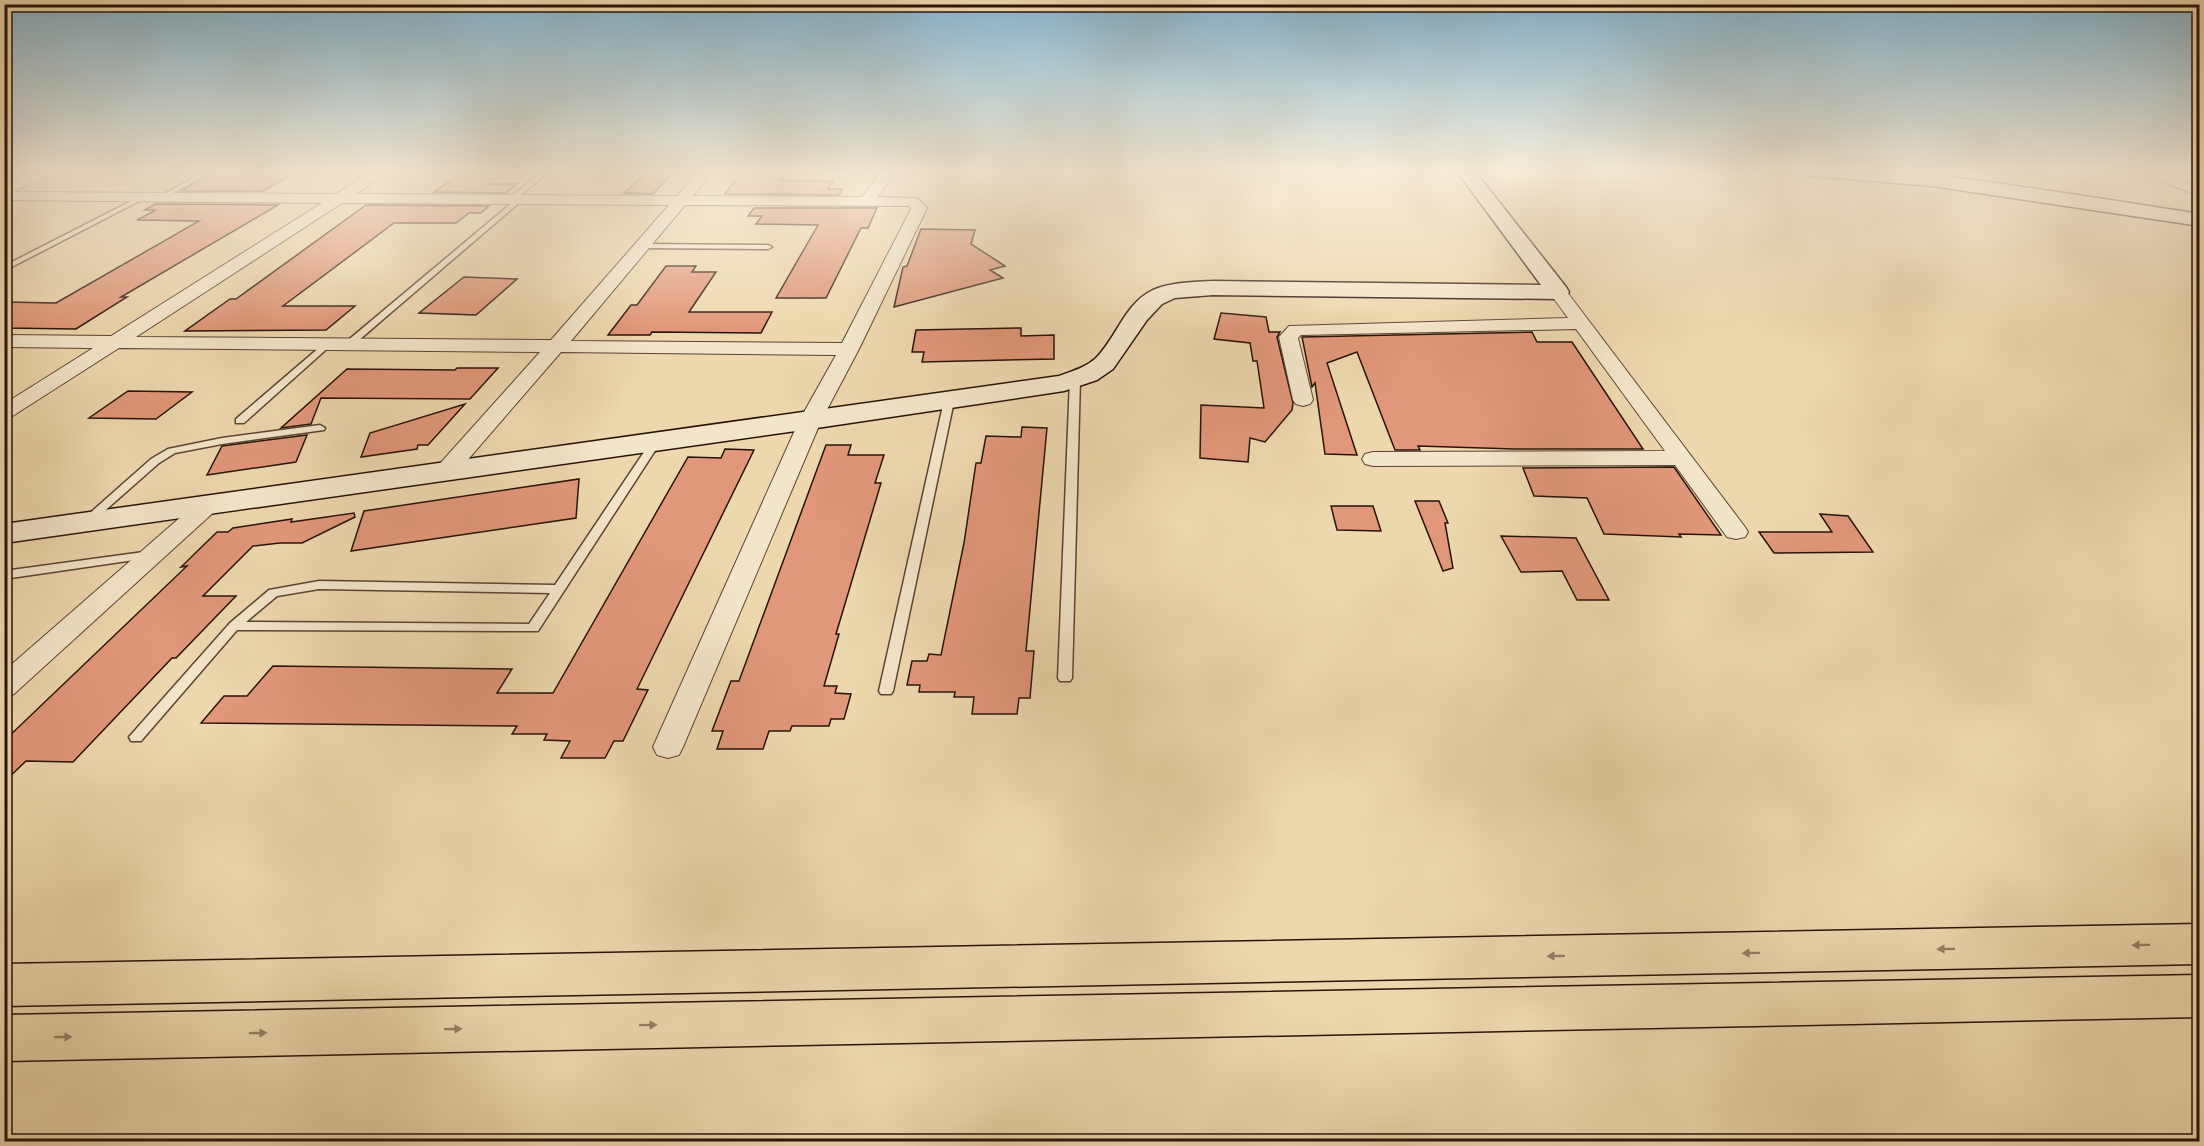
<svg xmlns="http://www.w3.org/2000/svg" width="2204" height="1146" font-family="'IM FELL Double Pica',serif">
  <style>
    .building { fill: #e19779; stroke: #281309; stroke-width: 1.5 }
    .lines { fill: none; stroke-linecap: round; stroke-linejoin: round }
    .lane-casing { stroke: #594432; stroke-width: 3 }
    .street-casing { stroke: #594432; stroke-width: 2 }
    .secondary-casing { stroke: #281309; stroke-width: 3 }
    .highway-casing { stroke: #281309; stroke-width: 3 }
    .lane { fill: #f3e5ca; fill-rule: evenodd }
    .street { fill: #f3e5ca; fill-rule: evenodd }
    .secondary { fill: #f3e5ca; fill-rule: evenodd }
    .highway { fill: #edd7ad; fill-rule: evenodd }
    .oneway { fill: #947f63 }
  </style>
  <rect width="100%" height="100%" fill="#edd7ad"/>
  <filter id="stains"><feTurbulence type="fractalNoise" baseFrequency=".00333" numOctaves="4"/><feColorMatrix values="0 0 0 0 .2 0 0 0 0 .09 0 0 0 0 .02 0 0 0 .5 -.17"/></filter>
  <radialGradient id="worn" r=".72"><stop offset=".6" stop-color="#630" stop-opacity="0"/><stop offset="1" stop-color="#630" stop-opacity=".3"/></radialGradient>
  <g class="building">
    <polygon points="465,170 498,170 494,173 502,173 489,184 517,184 506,193 434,192"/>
    <polygon points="649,170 676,170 653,194 624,193"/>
    <polygon points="743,170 787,170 780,181 833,181 828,189 842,189 839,195 725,194"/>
    <polygon points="255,171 297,172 263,191 182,191 211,173"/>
    <polygon points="155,204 278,205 121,297 127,297 76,329 4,328 4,302 56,303 199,221 137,220 156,210 145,210"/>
    <polygon points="366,205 489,206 481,213 469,213 456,223 394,223 283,306 355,306 326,330 185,331 230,299 236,299"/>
    <polygon points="754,208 877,208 868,228 861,228 826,298 776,298 818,225 756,224 762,216 748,216"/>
    <polygon points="921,229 975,230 971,244 1005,266 990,270 1003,278 894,307 903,267 907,266"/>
    <polygon points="666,266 696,266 692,272 716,272 689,312 772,312 761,333 652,332 650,335 608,335 631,305 637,305"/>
    <polygon points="464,277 517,279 476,315 419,313"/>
    <polygon points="1221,313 1266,317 1269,332 1280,332 1277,337 1293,403 1292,410 1265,442 1250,438 1248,462 1200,458 1201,405 1264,408 1257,361 1253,361 1250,343 1214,339"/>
    <polygon points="1021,328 1021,336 1054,335 1054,359 922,362 924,352 912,352 916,330"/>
    <polygon points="1532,332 1537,342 1572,342 1643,449 1515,449 1418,446 1420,450 1395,450 1357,352 1327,363 1357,455 1325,454 1315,383 1312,387 1302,337"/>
    <polygon points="457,368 498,368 470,399 321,398 311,424 281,428 347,369 455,370"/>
    <polygon points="128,391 192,392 156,419 89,418"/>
    <polygon points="465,404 428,445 418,445 417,449 361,457 370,433"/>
    <polygon points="1022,427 1047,428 1026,651 1034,651 1030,698 1019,698 1017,714 972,714 974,697 954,697 955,692 919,692 920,685 907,685 912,661 927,661 929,654 941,655 964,543 976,463 981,463 986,436 1021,437"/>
    <polygon points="307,435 296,462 207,475 222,446"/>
    <polygon points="826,445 851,445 848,455 884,455 875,483 881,483 836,634 839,634 824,686 837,686 835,693 851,694 844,719 831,719 829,726 792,726 790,731 769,731 763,749 717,749 723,731 712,731 731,681 739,681"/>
    <polygon points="725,449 754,450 637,689 648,690 623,741 614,741 605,758 561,758 570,741 544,740 547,734 512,734 517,726 201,723 224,696 247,696 273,666 512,669 497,693 553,693 688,457 721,458"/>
    <polygon points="1674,467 1721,535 1679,534 1681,537 1604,534 1587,498 1534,496 1523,468"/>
    <polygon points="579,479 576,518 351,551 364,511"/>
    <polygon points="1415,501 1439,501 1448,523 1445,523 1453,568 1443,571"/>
    <polygon points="1331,506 1373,506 1381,531 1337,530"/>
    <polygon points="354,513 355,517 302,543 280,543 253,546 203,596 236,596 176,658 172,658 73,762 26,761 4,782 4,741 187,566 181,567 217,532 228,532 233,528 292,519 291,522"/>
    <polygon points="1820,514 1848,516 1873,552 1774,553 1759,532 1832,532"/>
    <polygon points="1501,536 1576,538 1609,600 1577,600 1562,571 1521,572"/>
  </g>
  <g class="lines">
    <g class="lane-casing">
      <g id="lane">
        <polygon points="544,170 551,170 517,198 521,199 521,201 352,346 346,346 346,342 513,202 507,200"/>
        <polygon points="204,172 207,174 206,175 164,198 159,197"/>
        <polygon points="143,195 146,197 145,198 4,271 4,266"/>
        <polygon points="639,244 768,245 772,247 768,249 642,248 638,246"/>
        <polygon points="327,341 330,342 330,346 244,423 236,423 236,419"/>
        <polygon points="1075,376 1080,379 1072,678 1070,681 1060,681 1058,678 1070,379"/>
        <polygon points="949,398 954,401 893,691 891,694 881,694 879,691 944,401"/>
        <polygon points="320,425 325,428 324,430 222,444 175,453 159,463 91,523 87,524 81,521 151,459 168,449 222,438"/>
        <path d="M 655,440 L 660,443 L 538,631 L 237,630 L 141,741 L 131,741 L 129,737 L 230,623 L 269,590 L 319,581 L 555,585 L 650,443 ZM 319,589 L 550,593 L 529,624 L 246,622 L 277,596 Z"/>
        <polygon points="151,551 157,555 155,557 4,579 4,571"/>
      </g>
    </g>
    <g class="street-casing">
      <g id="street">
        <path d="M 38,170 L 56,170 L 13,192 L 336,194 L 374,170 L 390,170 L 356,194 L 677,196 L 700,170 L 714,170 L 693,196 L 862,197 L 883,170 L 898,170 L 877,197 L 913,198 L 918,199 L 927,208 L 859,349 L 821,421 L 683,747 L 679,755 L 668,758 L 657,755 L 653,747 L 799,421 L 836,355 L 561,352 L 452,478 L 444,480 L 436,478 L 433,473 L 436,468 L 540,352 L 119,348 L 11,417 L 4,419 L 4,404 L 93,348 L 4,347 L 4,335 L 111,336 L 322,203 L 4,200 L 4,184 ZM 342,203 L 669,205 L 551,340 L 136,337 ZM 685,205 L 909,206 L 911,209 L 842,343 L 571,341 Z"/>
        <polygon points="2136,170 2155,170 2200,187 2200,196 2138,173"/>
        <polygon points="1558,287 1564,288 1745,527 1748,532 1745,537 1736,539 1727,537 1675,465 1373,466 1365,464 1362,459 1365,454 1373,452 1665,451 1576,329 1301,335 1298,338 1313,400 1310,404 1303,406 1296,404 1293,400 1279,337 1289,326 1568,318 1549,292 1552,288"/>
        <polygon points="207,499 215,501 219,506 215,511 14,694 4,697 4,671 199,501"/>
      </g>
    </g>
    <g class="secondary-casing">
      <g id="secondary">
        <path d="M 1456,170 L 1474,170 L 1566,287 L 1569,292 L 1566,297 L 1558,299 L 1213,295 L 1175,298 L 1162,304 L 1147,320 L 1113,369 L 1097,380 L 1064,391 L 810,429 L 4,543 L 4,524 L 1059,376 C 1072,371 1085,368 1096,358 C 1117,337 1125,303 1153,290 C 1172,282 1193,282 1213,281 L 1541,285 Z"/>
        <path d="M 1791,170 C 1851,165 1914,172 1973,180 C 2049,190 2124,202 2200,214 L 2200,226 L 1932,186 L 1800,175 L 1794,174 Z"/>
      </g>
    </g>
    <g class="highway-casing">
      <g id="highway">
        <polygon points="2200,924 2200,964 4,1006 4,964"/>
        <polygon points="2200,975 2200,1017 4,1061 4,1015"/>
      </g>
    </g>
    <use href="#lane" class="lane"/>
    <use href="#street" class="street"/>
    <use href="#secondary" class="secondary"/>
    <use href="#highway" class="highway"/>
  </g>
  <defs><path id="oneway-solid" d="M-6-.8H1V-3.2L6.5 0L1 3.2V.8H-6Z" transform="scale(1.5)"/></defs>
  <g class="oneway">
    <use href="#oneway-solid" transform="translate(2141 945) rotate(179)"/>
    <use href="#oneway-solid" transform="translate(1946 949) rotate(179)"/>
    <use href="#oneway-solid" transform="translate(1751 953) rotate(179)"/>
    <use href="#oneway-solid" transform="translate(1556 956) rotate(179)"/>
    <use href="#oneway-solid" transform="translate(648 1025) rotate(-1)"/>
    <use href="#oneway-solid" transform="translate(453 1029) rotate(-1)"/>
    <use href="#oneway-solid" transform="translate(258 1033) rotate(-1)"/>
    <use href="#oneway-solid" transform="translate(63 1037) rotate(-1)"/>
  </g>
  <linearGradient id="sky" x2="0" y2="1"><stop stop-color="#88b6cf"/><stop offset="0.52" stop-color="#f7edda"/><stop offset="1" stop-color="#f7edda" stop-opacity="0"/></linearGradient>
  <rect width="2204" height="330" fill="url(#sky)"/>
  <rect width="2204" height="1146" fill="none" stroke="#edd7ad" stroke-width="24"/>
  <rect x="6" y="6" width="2192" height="1134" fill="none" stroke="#281309" stroke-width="3"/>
  <rect x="12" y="12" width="2180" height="1122" fill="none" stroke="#281309" stroke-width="1.5"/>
  <rect width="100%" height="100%" filter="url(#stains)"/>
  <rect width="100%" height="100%" fill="url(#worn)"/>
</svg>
